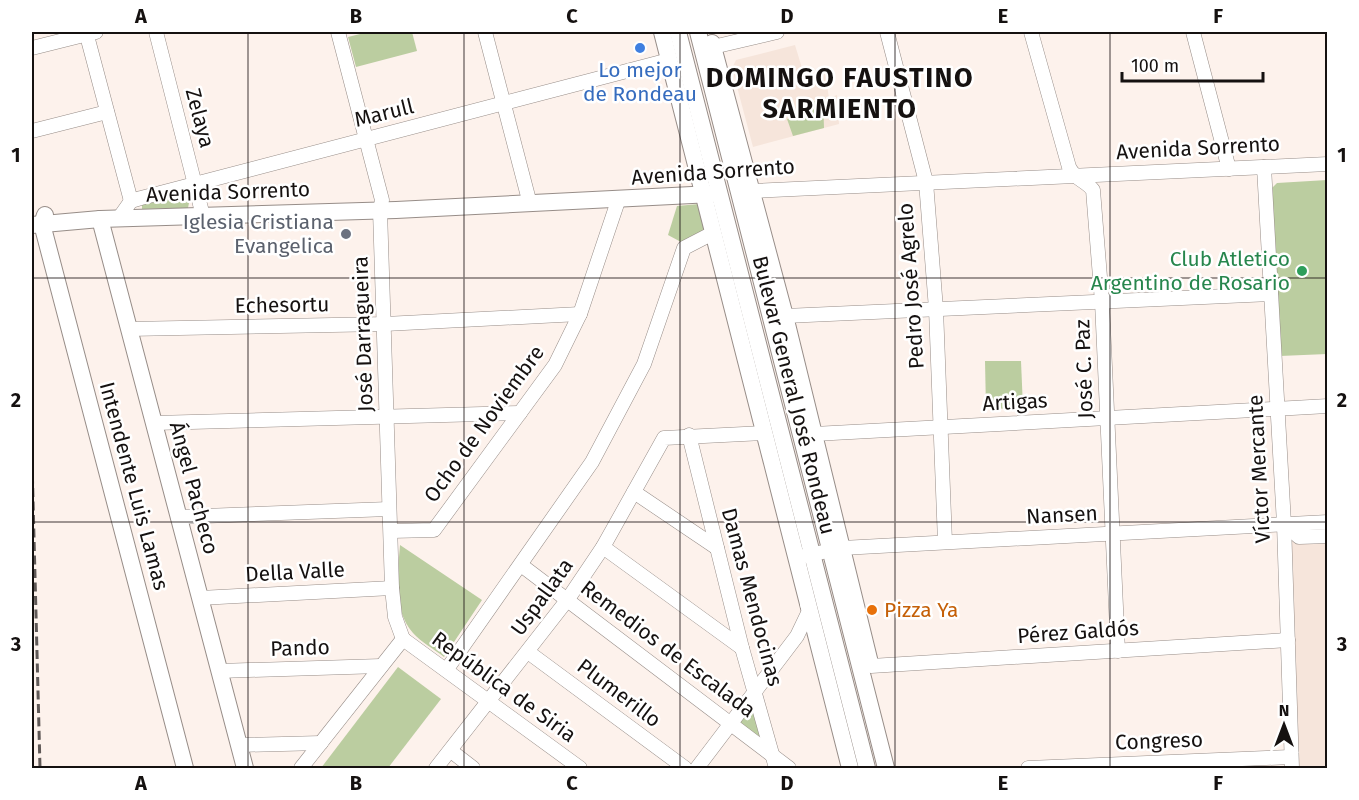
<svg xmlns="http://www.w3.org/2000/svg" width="1359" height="800" font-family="'Fira Sans',sans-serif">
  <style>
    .built { fill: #f6e5db }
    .green { fill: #bbcda0 }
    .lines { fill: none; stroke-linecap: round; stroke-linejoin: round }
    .minor-casing { stroke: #978d88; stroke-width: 15 }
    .major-casing { stroke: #978d88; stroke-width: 18 }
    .minor { stroke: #fff; stroke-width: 14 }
    .major { stroke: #fff; stroke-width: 16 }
    .rail { stroke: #5f5856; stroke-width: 3; stroke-dasharray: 9 4.5; stroke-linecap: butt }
    .grid { fill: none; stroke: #151110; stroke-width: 1.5; stroke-opacity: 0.55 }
    .shop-dot { fill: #3f7fe0; stroke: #fff; stroke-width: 2 }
    .worship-dot { fill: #6b7280; stroke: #fff; stroke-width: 2 }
    .leisure-dot { fill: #2e9e5b; stroke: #fff; stroke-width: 2 }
    .food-dot { fill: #e8710a; stroke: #fff; stroke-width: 2 }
    .labels { text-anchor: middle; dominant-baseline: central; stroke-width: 5; stroke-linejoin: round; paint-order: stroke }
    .shop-label { font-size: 21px; fill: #366cbe; stroke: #fff }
    .street-label { font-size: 21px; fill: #151110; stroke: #fff }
    .worship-label { font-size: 21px; fill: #5b616d; stroke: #fff; text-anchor: end }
    .leisure-label { font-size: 21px; fill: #27864d; stroke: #fff; text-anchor: end }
    .food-label { font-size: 21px; fill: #c56008; stroke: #fff; text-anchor: start }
    .district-label { font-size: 27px; font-weight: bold; letter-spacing: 1.5px; fill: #151110; stroke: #fff }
    .neatline { fill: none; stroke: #151110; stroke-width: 2 }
    .grid-label { font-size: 20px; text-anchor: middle; font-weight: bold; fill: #151110 }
  </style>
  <rect width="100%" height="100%" fill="#fdf2ec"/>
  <g class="built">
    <polygon points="795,45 805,78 825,73 829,98 837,95 839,124 753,147 732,68 736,60"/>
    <polygon points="1284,524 1299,537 1327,536 1327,768 1292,768"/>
  </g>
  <g class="green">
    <polygon points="368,32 412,32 417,51 356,67 348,37"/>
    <polygon points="823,99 824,128 793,136 787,119 804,114 802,104"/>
    <polygon points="1327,180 1327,354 1280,356 1272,188 1277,183"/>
    <polygon points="183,193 190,198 188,208 142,209 142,205"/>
    <polygon points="699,204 705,232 681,242 668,235 677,206"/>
    <polygon points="985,361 1021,361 1023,408 986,409"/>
    <path d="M 400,545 L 482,600 L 444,657 C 434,649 421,642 413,633 C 392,609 398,573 400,545 Z"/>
    <polygon points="398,667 441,699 388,768 321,768"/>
    <polygon points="754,699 765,738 761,741 737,722"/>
  </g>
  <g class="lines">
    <g class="minor-casing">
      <g id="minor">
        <polyline points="86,32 131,201"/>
        <polyline points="156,32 203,216"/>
        <polyline points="338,32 382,200 380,210 392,588 395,617 403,639"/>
        <polyline points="485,32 530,204"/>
        <polyline points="887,32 926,182 936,309 945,542"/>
        <path d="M 1031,32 L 1069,167 C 1074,179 1085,180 1093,190 L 1102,302 L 1118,651"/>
        <polyline points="1193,32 1229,169"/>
        <polyline points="713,47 777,32"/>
        <polyline points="32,48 96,32"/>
        <polyline points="32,131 107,112"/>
        <polyline points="1264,167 1284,524 1292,768"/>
        <polyline points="752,191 1328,164"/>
        <polyline points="119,218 131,201 141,198 669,60"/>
        <polyline points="785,316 1271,294"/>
        <polyline points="129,329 385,324 580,314"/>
        <polyline points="154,423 520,413"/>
        <polyline points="814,434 1328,406"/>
        <polyline points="689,435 742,648 776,768"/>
        <polyline points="634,492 717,548"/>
        <polyline points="178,517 389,509"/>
        <polyline points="1284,524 1299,537 1328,536"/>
        <polyline points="391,531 434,530 555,365 580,314 618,201"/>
        <polyline points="603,547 742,648"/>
        <polyline points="804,556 842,548 1328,522"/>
        <polyline points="521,565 789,768"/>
        <polyline points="200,598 392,588"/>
        <polyline points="403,639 580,768"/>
        <polyline points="528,652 685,768"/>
        <polyline points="871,666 1288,640"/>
        <polyline points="447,669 592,462 644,364 684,248 713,233"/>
        <polyline points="219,671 381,666"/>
        <polyline points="239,745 321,743"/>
        <polyline points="451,751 473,768"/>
        <polyline points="301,768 403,639"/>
        <polyline points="436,768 568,599 603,547 664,438 764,433"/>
        <polyline points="697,768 797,636 809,611 807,604"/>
        <polyline points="1028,768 1291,757"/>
      </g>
    </g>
    <g class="major-casing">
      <g id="major">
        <polyline points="662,32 850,768"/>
        <polyline points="678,32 867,768"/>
        <polyline points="698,32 886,768"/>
        <polyline points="712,43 785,316 870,663"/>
        <polyline points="45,215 42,224 185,768"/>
        <polyline points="100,219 245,768"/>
        <polyline points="32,225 100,219 396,210 712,194"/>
      </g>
    </g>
    <use href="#minor" class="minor"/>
    <use href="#major" class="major"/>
    <polyline class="rail" points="32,461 40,768"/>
  </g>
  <path class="grid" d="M 248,32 L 248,768M 464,32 L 464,768M 680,32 L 680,768M 895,32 L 895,768M 1110,32 L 1110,768M 32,278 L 1328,278M 32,522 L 1328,522"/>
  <circle class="shop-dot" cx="640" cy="48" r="6"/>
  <circle class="worship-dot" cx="346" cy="234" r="6"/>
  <circle class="leisure-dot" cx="1302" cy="271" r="6"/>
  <circle class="food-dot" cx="872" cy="610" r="6"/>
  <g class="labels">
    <g class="shop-label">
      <text x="640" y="70">Lo mejor<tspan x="640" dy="24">de Rondeau</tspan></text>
    </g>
    <g class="street-label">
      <text transform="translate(384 113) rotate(-14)">Marull</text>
      <text transform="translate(200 118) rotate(75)">Zelaya</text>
      <text transform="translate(1198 148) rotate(-3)">Avenida Sorrento</text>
      <text transform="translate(713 172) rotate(-4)">Avenida Sorrento</text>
      <text transform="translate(228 192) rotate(-2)">Avenida Sorrento</text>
      <text transform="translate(911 286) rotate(-94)">Pedro José Agrelo</text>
      <text transform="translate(282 305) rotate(-1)">Echesortu</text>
      <text transform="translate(363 334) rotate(-92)">José Darragueira</text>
      <text transform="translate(1084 369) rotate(-92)">José C. Paz</text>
      <text transform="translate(794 395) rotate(76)">Bulevar General José Rondeau</text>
      <text transform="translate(1015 402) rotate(-3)">Artigas</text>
      <text transform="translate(484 424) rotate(-54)">Ocho de Noviembre</text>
      <text transform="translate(1259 469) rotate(-93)">Víctor Mercante</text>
      <text transform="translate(134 486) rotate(75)">Intendente Luis Lamas</text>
      <text transform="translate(194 488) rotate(75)">Ángel Pacheco</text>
      <text transform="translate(1062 515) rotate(-3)">Nansen</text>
      <text transform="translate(295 572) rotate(-3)">Della Valle</text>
      <text transform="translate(542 597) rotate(-54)">Uspallata</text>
      <text transform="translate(752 597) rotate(75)">Damas Mendocinas</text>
      <text transform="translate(1078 632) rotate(-4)">Pérez Galdós</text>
      <text transform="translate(300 648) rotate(-2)">Pando</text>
      <text transform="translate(668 649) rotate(37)">Remedios de Escalada</text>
      <text transform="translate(504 687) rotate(36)">República de Siria</text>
      <text transform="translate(619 693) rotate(37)">Plumerillo</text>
      <text transform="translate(1159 741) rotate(-2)">Congreso</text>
    </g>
    <g class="worship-label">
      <text x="334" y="222">Iglesia Cristiana<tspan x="334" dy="24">Evangelica</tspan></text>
    </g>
    <g class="leisure-label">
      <text x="1290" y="259">Club Atletico<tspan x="1290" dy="24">Argentino de Rosario</tspan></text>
    </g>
    <g class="food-label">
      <text x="884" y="610">Pizza Ya</text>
    </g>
    <g class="district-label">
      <text x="840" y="78">DOMINGO FAUSTINO<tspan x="840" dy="31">SARMIENTO</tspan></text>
    </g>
  </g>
  <rect width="1359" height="800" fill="none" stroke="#ffffff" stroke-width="66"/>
  <g transform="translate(1284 725)" stroke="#ffffff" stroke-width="4.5" paint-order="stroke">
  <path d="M0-4.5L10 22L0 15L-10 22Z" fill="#151110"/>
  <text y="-9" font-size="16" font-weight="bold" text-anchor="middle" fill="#151110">N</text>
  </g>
  <path d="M1122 72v9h141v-9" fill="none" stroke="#151110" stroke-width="3"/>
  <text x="1131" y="72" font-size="18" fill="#151110" stroke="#ffffff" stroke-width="4.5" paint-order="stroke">100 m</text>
  <rect x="33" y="33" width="1293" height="734" class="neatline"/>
  <g class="grid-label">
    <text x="141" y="23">A</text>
    <text x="356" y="23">B</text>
    <text x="572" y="23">C</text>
    <text x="787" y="23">D</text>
    <text x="1003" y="23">E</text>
    <text x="1218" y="23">F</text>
    <text x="16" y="162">1</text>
    <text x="1342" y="162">1</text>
    <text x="16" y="407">2</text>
    <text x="1342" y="407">2</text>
    <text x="16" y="651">3</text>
    <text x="1342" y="651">3</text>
    <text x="141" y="790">A</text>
    <text x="356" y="790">B</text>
    <text x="572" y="790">C</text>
    <text x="787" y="790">D</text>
    <text x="1003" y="790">E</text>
    <text x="1218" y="790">F</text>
  </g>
</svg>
